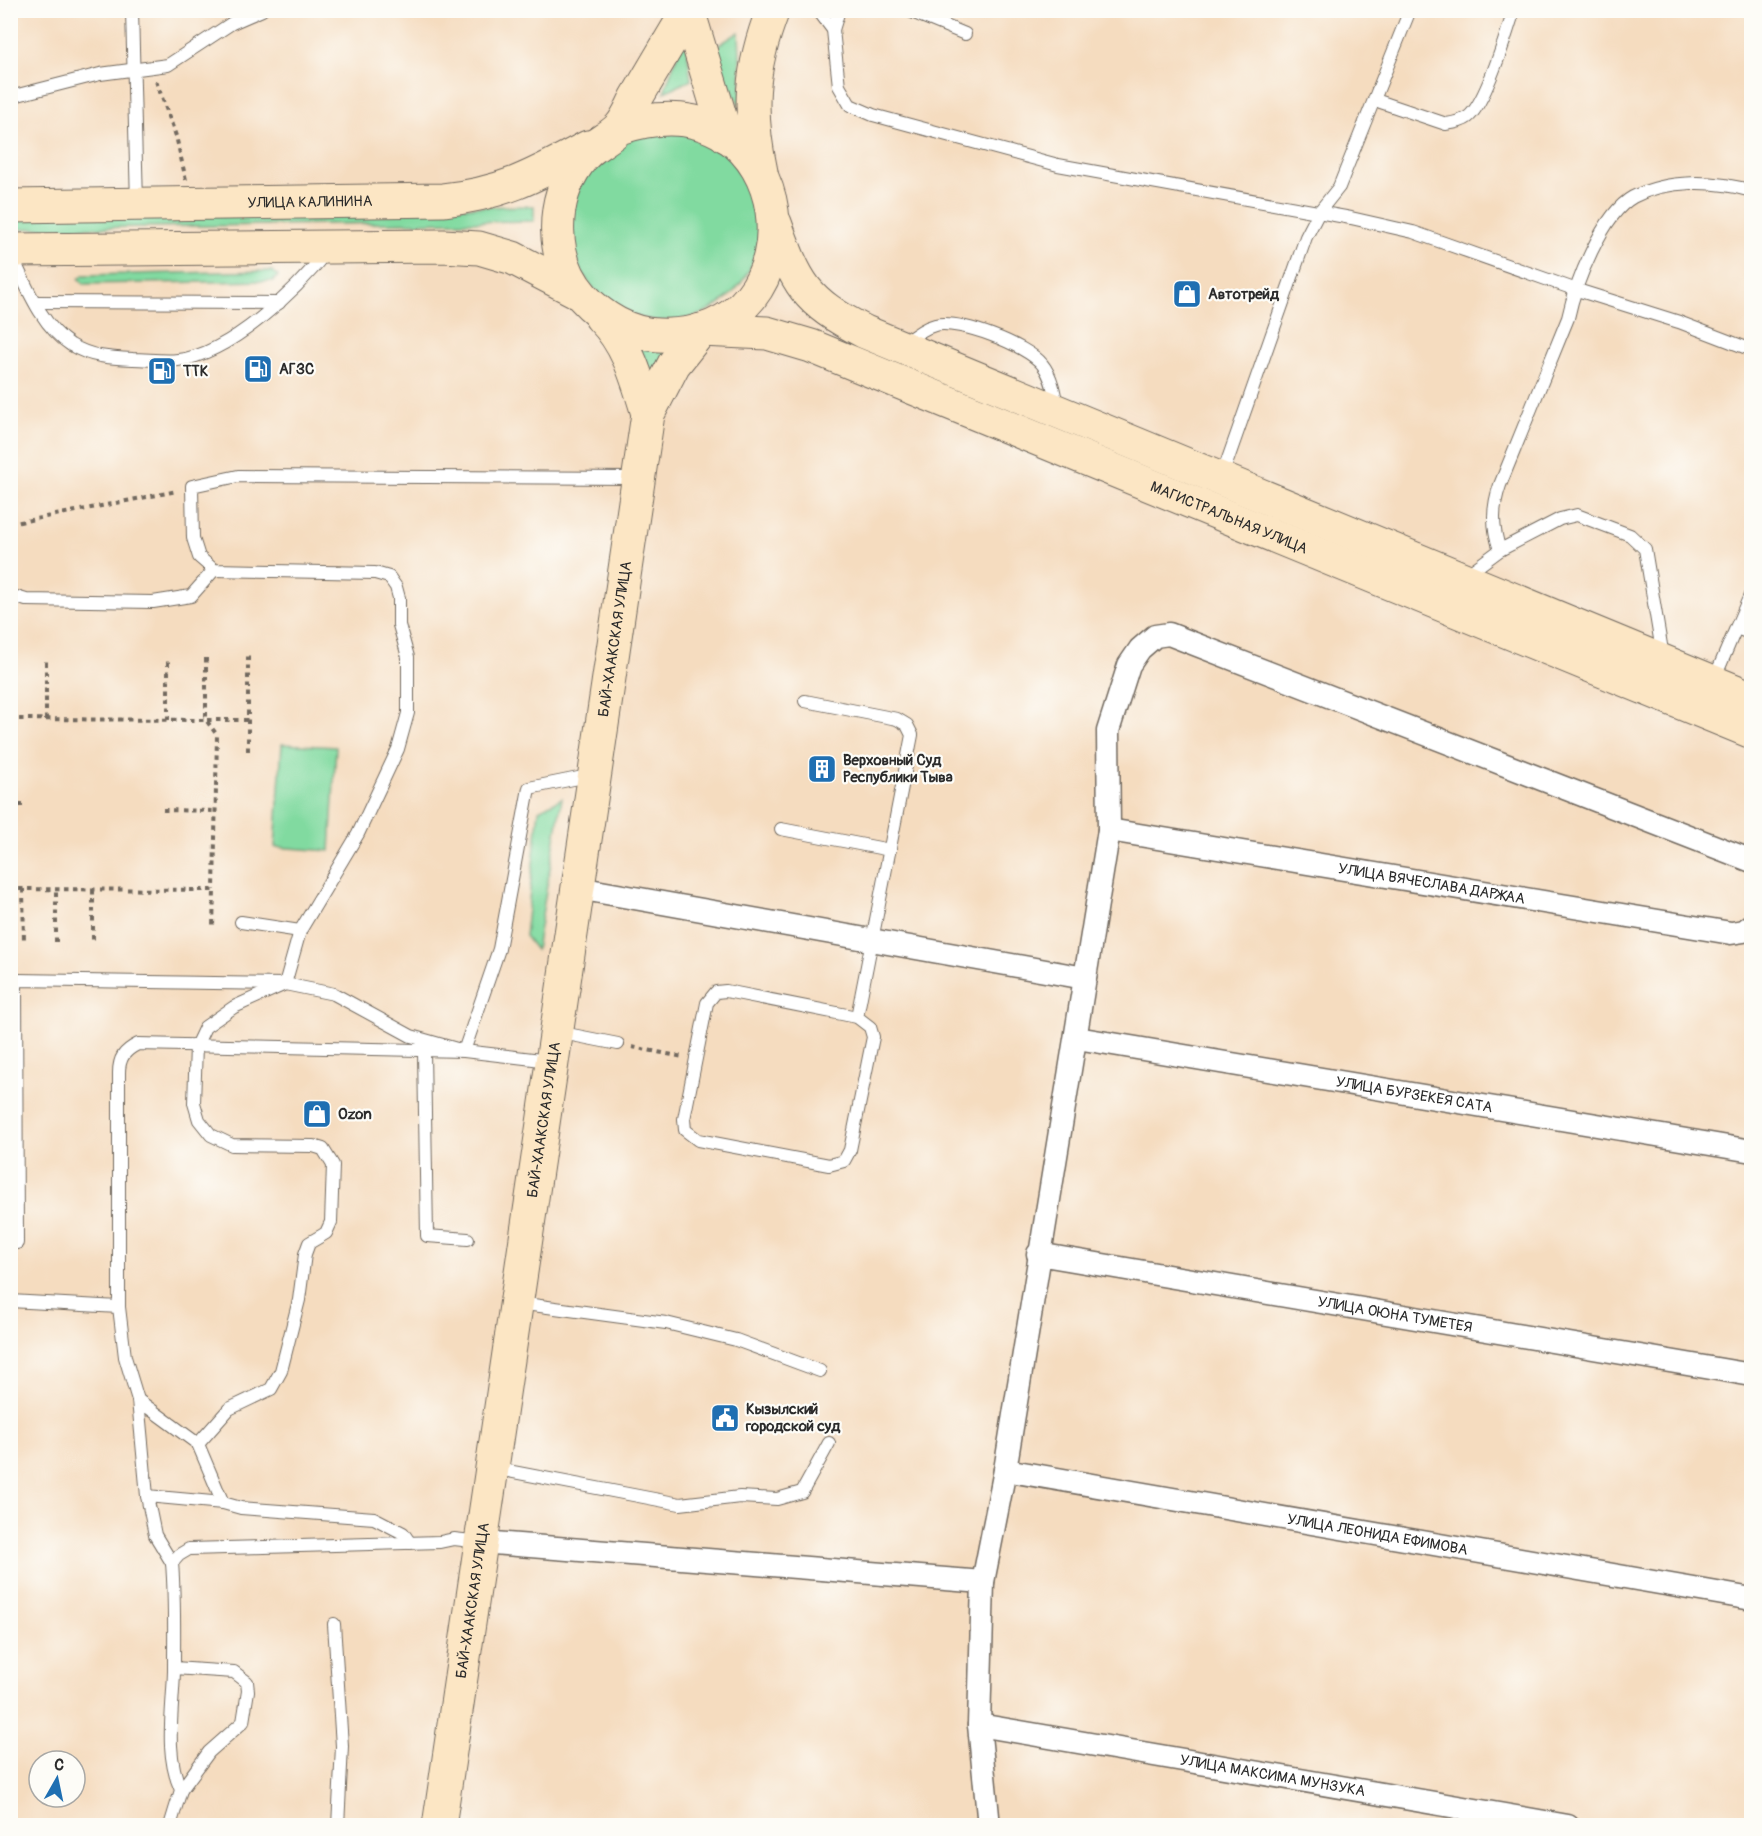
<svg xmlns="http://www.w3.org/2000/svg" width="1762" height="1836" font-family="Pangolin,sans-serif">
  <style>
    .green { fill: #81daa0; stroke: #568266; stroke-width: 1.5 }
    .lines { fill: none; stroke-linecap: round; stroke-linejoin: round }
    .service-casing { stroke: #72695f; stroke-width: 14 }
    .minor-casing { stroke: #72695f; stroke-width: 25 }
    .secondary-casing { stroke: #72695f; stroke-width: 35 }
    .path { stroke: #72695f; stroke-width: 4; stroke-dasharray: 4.5 4.5; stroke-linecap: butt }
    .service { stroke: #fff; stroke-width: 12 }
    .minor { stroke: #fff; stroke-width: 22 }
    .secondary { stroke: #fce6c4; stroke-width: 33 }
    .labels { text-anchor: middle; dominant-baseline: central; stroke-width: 4.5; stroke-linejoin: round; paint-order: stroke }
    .street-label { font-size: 15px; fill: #2b2b2b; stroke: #fdfcf7 }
    .poi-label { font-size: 15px; font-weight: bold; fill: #2b2b2b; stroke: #fdfcf7; text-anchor: start }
  </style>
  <rect width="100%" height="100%" fill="#fdfcf7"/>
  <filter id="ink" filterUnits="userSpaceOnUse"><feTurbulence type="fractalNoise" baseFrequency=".0167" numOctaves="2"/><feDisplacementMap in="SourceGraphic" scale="12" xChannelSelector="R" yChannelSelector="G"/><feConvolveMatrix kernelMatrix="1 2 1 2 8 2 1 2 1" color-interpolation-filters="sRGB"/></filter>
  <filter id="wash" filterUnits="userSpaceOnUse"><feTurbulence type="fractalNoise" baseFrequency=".008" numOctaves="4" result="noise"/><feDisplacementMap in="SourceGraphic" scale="24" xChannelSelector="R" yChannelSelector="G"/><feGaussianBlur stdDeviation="1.35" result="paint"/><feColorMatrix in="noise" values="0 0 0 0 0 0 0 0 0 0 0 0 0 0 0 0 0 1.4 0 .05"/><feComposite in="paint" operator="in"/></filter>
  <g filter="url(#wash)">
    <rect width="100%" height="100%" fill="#f5dcbf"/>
    <g class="green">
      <polygon points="739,32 742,110 711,50"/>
      <polygon points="685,33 691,80 664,92"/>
      <circle cx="665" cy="226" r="95"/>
      <polygon points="534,206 534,221 11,229 10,214"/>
      <polygon points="272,271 278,276 273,281 84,284 79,279 83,275"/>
      <polygon points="632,342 673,347 647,380"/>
      <polygon points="282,744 336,747 330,851 275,847"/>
      <polygon points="562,798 536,950 525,936 539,810"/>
    </g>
  </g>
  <g filter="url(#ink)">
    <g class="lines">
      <g class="service-casing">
        <g id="service">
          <polyline points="132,10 137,204"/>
          <polyline points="818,10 833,30 839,86 850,105 873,115 1058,165 1351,218 1413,232 1574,289 1679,322 1752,350"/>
          <polyline points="907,10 965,34"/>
          <polyline points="833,30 839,10"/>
          <polyline points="10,97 100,74 168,65 232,23 262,10"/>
          <path d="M 1375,100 L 1446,124 C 1453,123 1461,122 1468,117 C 1485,104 1507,33 1514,10"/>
          <path d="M 11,254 C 26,285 41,326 71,345 C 91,357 110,358 133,359 C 147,359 164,362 178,360 C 230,354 297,290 327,251"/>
          <polyline points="35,302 279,303"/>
          <path d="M 904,344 C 913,336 923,328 935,325 C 959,319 1027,345 1042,364 C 1052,376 1055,394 1057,408"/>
          <polyline points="1221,479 1306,237 1319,212 1339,187 1410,10"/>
          <path d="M 1500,550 C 1492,527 1492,508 1500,485 L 1568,318 C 1575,285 1602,214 1633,197 C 1668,179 1714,180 1752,191"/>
          <polyline points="1465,576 1500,550 1560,519 1577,515 1630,535 1645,549 1663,657"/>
          <polyline points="1752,591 1736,628 1752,634"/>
          <polyline points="10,595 26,600 153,602 191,596 214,570"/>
          <polyline points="1713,682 1736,628"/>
          <polyline points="805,701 897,719 907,725 912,735 857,1017"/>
          <polyline points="781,829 890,850"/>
          <polyline points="241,922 300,931"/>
          <polygon points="726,991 857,1017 870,1027 873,1037 850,1150 844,1161 829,1165 698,1140 685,1130 684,1119 707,1003 716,992"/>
          <polyline points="557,1032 618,1044"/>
          <polyline points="424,1051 427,1236 468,1239"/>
          <polyline points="10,1243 17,1243 16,980 285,984 300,931 358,834 398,749 408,713 408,657 399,625 399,598 396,587 389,577 375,573 214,570 199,557 193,538 192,486 238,476 637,478"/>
          <polyline points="10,1301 119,1307"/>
          <polyline points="518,1303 666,1323 736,1340 820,1371"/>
          <polyline points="138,1400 198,1444 223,1503"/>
          <polyline points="198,1444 229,1409 271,1389 281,1371 299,1300 305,1254 309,1243 326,1233 331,1222 333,1165 323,1149 313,1146 232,1145 211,1135 199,1120 194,1103 196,1046 205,1027 234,1007 285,984 334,994 411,1036 464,1051 499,949 529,788 593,775"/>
          <polyline points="493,1468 680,1504 740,1497 777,1499 802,1492 829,1443"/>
          <polyline points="147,1496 223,1503 241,1508 374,1518 403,1533 410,1543"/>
          <path d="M 172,1563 L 155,1535 L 147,1496 L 138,1400 L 125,1357 L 119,1307 L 119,1073 C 119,1058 124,1051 138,1044 L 464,1051 L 550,1061"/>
          <polyline points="334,1624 342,1746 338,1826"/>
          <polyline points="174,1668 234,1672 247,1682 248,1691 243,1722 209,1752 181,1790"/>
          <path d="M 170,1826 L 181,1790 C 164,1754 173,1710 174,1671 C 174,1635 175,1599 172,1563 L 179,1555 L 189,1549 L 440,1542 L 454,1539 L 480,1542"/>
        </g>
      </g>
      <g class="minor-casing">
        <g id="minor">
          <path id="s1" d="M 1109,830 L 1731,933 L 1744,931 L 1752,925"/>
          <polyline points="578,888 1085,978"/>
          <path id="s2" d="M 1077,1038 L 1752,1151"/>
          <path id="s3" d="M 1038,1254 L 1752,1375"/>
          <path id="s4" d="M 1005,1470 L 1752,1599"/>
          <polyline points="481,1542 983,1582"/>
          <path id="s5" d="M 979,1725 L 1568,1826"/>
          <polyline points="989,1826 979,1725 983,1582 1005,1470 1109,830 1108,731 1129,665 1140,649 1155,636 1169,634 1752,861"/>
        </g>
      </g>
      <g class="secondary-casing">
        <g id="secondary">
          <polyline points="688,10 726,136"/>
          <path d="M 619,128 C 802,67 831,342 658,335 C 629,334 602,318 583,297 C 550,260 550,202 578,163 C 590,145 606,141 619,128 C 627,120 632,106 637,97 C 654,68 671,39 688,11"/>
          <path d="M 761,172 C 748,111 750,69 773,10"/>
          <path id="s6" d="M 10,206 L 443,200 C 505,193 534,176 588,147"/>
          <path d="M 775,223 C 797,284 804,301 865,332 L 1752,698"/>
          <polyline points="10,250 443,246 479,248 513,258 578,292"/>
          <path d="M 601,317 C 628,344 637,378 648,414"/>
          <path id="s7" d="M 439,1826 L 648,414 L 674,364 L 701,330 L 767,333 L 811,346 L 1752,732"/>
        </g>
      </g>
      <g class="path">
        <polyline points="156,81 176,136 186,180"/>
        <polyline points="10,524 177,491"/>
        <polyline points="206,658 206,720 248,720"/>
        <polyline points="10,719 206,720 217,735 214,890"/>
        <polyline points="46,720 46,659"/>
        <polyline points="168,720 168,657"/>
        <polyline points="248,751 248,656"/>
        <polyline points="10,805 23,805"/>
        <polyline points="163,810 215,811"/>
        <polyline points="10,889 214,890 213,927"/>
        <polyline points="23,889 24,943"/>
        <polyline points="93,890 93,943"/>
        <polyline points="56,942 56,889"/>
        <polyline points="632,1047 683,1057"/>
      </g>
      <use href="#service" class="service"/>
      <use href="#minor" class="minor"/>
      <use href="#secondary" class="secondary"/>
    </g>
  </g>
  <defs>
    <g id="shop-square" transform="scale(1.5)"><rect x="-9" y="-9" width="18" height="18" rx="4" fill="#1f6fb2" stroke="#fdfcf7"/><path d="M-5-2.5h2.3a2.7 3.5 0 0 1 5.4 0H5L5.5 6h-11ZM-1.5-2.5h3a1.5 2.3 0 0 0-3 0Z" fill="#fff"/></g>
    <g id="fuel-square" transform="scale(1.5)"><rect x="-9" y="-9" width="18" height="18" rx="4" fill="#1f6fb2" stroke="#fdfcf7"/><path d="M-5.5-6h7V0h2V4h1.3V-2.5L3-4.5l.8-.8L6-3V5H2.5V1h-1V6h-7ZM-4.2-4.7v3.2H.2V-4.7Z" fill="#fff"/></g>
    <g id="building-square" transform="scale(1.5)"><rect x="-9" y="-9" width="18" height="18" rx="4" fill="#1f6fb2" stroke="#fdfcf7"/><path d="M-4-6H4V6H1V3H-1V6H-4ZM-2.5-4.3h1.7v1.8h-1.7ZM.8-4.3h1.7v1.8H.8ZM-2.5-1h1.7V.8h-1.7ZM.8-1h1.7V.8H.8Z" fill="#fff"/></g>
    <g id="civic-square" transform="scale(1.5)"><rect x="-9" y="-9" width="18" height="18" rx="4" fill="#1f6fb2" stroke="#fdfcf7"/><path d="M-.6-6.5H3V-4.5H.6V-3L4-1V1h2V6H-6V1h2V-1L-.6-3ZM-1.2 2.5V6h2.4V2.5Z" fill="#fff"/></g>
  </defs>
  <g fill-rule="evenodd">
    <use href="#shop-square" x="1187" y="294"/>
    <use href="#fuel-square" x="258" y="369"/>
    <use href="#fuel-square" x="162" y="371"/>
    <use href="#building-square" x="822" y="769"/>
    <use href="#shop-square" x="317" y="1114"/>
    <use href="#civic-square" x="725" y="1418"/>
  </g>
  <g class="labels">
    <g class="street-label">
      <text stroke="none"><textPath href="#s6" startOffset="300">УЛИЦА КАЛИНИНА</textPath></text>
      <text stroke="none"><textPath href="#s7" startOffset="2091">МАГИСТРАЛЬНАЯ УЛИЦА</textPath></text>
      <text stroke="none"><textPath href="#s7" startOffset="1200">БАЙ-ХААКСКАЯ УЛИЦА</textPath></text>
      <text stroke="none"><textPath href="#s1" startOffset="327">УЛИЦА ВЯЧЕСЛАВА ДАРЖАА</textPath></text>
      <text stroke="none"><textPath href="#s2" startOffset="342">УЛИЦА БУРЗЕКЕЯ САТА</textPath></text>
      <text stroke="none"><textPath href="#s7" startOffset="714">БАЙ-ХААКСКАЯ УЛИЦА</textPath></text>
      <text stroke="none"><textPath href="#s3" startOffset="362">УЛИЦА ОЮНА ТУМЕТЕЯ</textPath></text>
      <text stroke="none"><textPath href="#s4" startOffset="378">УЛИЦА ЛЕОНИДА ЕФИМОВА</textPath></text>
      <text stroke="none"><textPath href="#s7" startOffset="228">БАЙ-ХААКСКАЯ УЛИЦА</textPath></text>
      <text stroke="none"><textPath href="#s5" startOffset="298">УЛИЦА МАКСИМА МУНЗУКА</textPath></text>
    </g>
    <g class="poi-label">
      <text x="1208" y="294">Автотрейд</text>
      <text x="279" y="369">АГЗС</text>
      <text x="183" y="371">ТТК</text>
      <text x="843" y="760">Верховный Суд<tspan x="843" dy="17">Республики Тыва</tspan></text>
      <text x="338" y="1114">Ozon</text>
      <text x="746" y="1409">Кызылский<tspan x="746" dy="17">городской суд</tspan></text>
    </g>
  </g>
  <rect width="1762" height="1836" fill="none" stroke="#fdfcf7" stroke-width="36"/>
  <g transform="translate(57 1779) rotate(9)"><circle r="28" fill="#fdfcf7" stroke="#a9a8a5" stroke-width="1.5"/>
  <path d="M0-4.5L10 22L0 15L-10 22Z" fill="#1f6fb2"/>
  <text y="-9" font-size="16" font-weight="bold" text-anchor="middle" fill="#2b2b2b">С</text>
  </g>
</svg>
